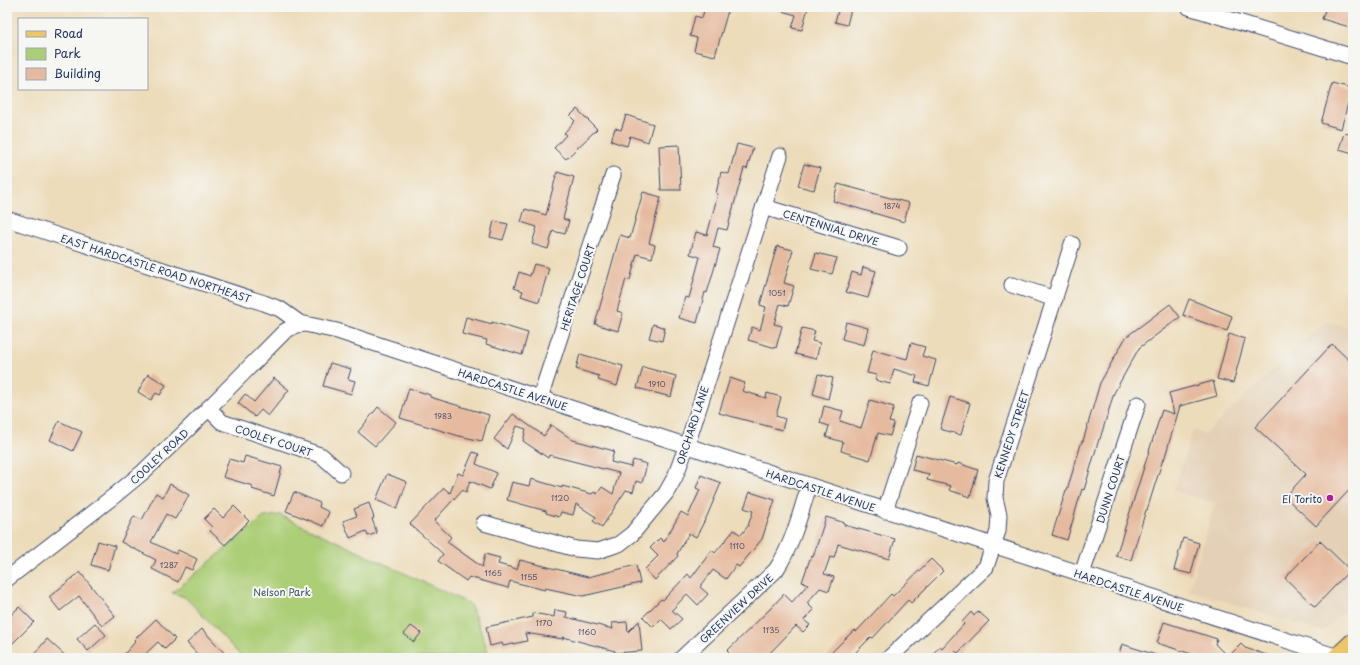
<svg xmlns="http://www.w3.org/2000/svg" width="1360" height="665" font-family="'Playpen Sans',sans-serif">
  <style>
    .built { fill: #e4d0b6 }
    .green { fill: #acce76; stroke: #647e6a }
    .building { fill: #e6ba9e }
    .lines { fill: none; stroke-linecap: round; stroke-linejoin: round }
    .minor-casing { stroke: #3a496c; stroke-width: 17 }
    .major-casing { stroke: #3a496c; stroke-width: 21 }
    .minor { stroke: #fff; stroke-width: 15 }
    .major { stroke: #ecc669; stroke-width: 19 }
    .poi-dot { fill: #b5179e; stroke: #f6f6f2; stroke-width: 1.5 }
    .labels { text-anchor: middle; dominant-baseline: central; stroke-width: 4; stroke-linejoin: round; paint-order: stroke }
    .number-label { font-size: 8px; fill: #4e526e }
    .street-label { font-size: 10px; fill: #1b2f5e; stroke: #f6f6f2 }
    .poi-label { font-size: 10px; fill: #1b2f5e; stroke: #f6f6f2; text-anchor: end }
    .park-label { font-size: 10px; fill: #3f5764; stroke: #f6f6f2 }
  </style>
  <rect width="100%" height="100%" fill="#f6f6f2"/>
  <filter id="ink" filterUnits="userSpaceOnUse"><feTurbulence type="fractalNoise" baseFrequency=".025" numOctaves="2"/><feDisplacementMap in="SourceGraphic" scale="8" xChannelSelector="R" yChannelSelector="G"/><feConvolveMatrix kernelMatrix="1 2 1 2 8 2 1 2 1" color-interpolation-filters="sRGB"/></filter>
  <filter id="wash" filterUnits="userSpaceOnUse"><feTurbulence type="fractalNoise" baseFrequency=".012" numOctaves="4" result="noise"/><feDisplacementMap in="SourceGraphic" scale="16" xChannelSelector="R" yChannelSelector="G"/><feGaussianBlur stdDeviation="0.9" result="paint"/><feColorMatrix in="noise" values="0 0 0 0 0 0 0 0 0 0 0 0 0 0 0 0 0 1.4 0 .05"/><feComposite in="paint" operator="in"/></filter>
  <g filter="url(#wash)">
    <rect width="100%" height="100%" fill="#eddcba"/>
    <polygon class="built" points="1326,321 1353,328 1353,604 1322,632 1189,590 1215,503 1174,491 1193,430 1205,434"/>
    <polygon class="green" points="280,515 470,604 481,631 490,658 243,658 185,597 172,593 264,517"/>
    <g id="blocks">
      <g class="building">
        <polygon points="705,7 729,7 715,56 694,51 697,38 690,36 695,16 702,18"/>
        <polygon points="778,7 808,7 802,30 792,28 796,15 778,10"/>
        <polygon points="839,7 851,9 847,25 835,22"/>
        <polygon points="1326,7 1353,7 1353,28 1322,19"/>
        <polygon points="1332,83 1352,88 1341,129 1321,123"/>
        <polygon points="577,109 597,129 566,159 554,148 566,135 564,133 575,121 570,116"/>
        <polygon points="626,115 653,124 648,142 630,136 627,146 611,141 615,128 621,130"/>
        <polygon points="1344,133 1353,135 1353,153 1339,149"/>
        <polygon points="737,144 753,148 747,169 744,168 727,230 718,228 713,247 720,249 707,293 705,292 697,323 679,318 685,297 689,298 700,257 690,254 696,232 707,235 718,194 716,193 721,172 729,174"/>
        <polygon points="679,145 681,190 661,190 659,146"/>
        <polygon points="804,164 820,168 814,190 798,186"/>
        <polygon points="557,172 574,177 563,219 569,221 565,234 553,231 548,249 532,244 537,227 521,222 525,209 546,215"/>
        <polygon points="838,184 909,203 904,222 833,201"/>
        <polygon points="643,192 661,197 649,243 655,245 652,258 637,254 630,280 626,279 617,311 623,313 618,331 595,324 620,235 630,238"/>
        <polygon points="494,221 508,224 503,240 490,237"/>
        <polygon points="777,246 793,250 784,283 794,286 788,306 780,304 774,324 782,326 776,348 748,340 752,327 760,330 766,307 760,305"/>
        <polygon points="816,253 837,258 832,274 811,269"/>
        <polygon points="534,264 549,268 539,302 521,296 523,291 514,288 519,272 530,276"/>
        <polygon points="863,267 876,271 868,298 846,292 852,272 861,275"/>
        <polygon points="1189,299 1232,316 1227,331 1183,315"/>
        <polygon points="1170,304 1180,317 1139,348 1114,393 1100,439 1099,439 1084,490 1082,489 1067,540 1052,535 1066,490 1067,490 1082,441 1083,441 1100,383 1126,337"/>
        <polygon points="466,317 492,324 492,322 528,333 522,355 486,344 487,340 462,334"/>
        <polygon points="846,322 868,328 864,345 842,339"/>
        <polygon points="653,324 665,328 662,341 649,338"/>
        <polygon points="802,328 815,331 812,341 820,343 816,359 795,354"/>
        <polygon points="1229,334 1245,339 1233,383 1217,379"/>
        <polygon points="911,343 925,347 922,356 936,360 929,386 915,382 917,376 894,369 890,384 875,380 877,375 867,373 873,350 907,359"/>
        <polygon points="1332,344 1353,364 1353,486 1316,526 1285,497 1306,474 1255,427"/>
        <polygon points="580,354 623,366 617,386 598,380 599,376 576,369"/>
        <polygon points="330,363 351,369 348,379 355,381 351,394 323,386"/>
        <polygon points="643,367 676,376 671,397 637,388"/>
        <polygon points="148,374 166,385 160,395 156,393 151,400 138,392"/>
        <polygon points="818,374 833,378 828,399 813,394"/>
        <polygon points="274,378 289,390 268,416 261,410 255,417 238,403 245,394 254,402"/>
        <polygon points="730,378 745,383 742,391 766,398 767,393 781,397 776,416 785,419 782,430 719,413"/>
        <polygon points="1213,381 1217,396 1180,406 1164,460 1163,459 1147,510 1146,510 1131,560 1116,556 1162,410 1174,414 1169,393"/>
        <polygon points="409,388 430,395 430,397 489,415 482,441 459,436 400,418"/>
        <polygon points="950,397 970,403 961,435 940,429"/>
        <polygon points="870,400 894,407 889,422 894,423 890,436 878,433 870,460 841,451 843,442 826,437 829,426 820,423 824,406 843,411 840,421 861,428"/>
        <polygon points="378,407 396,422 375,446 358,432"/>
        <polygon points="513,414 544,436 551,425 573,440 614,451 611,462 631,467 633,460 647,464 642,483 636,481 633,492 626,490 602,527 593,521 596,517 576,504 573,515 561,512 559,517 546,513 546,511 507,500 512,482 529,486 531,479 562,488 562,486 592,494 594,492 597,494 602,487 613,494 619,473 549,455 548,458 523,441 526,429 517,426 507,449 494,439"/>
        <polygon points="59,421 82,432 73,451 50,440"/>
        <polygon points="473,452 479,454 476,464 497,473 490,489 470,481 466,492 462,490 434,521 451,537 447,542 482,567 485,554 500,558 498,564 517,569 520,560 588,577 636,565 640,583 583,596 545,588 545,590 510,581 508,588 469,577 466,581 438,561 443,554 410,524 444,488 450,493 458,473 463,475"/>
        <polygon points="916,454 957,465 958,463 978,470 970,497 949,490 951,486 927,480 929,474 912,470"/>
        <polygon points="245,456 282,467 274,496 252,489 253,486 223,477 229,459 243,463"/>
        <polygon points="387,474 407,482 397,509 376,500"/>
        <polygon points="701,475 721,483 707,516 696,537 689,533 677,554 678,556 655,580 645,569 658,556 650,548 660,538 664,542 681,512 688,516 700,490 696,488"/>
        <polygon points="170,484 189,495 175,519 166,514 151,542 176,554 178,550 197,559 192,570 185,567 178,582 152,569 156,560 121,542 134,516 142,520 156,493 163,497"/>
        <polygon points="294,492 320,503 319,507 329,512 323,526 286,511"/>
        <polygon points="750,492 775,500 762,539 739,567 736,565 726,579 713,570 700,587 708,594 698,605 687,594 672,610 682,619 671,629 661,619 653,627 643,617 661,599 663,600 688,574 691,578 712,550 715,553 734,530 741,535 748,526 753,511 744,508"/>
        <polygon points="369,503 374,518 372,519 377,533 368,536 366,531 350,538 343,521 357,516 354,509"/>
        <polygon points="234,506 249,521 225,545 210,531 213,528 204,519 214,509 223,518"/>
        <polygon points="826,517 845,523 844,525 895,539 889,559 838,544 834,558 830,557 824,574 834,577 829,591 820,588 807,603 814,610 804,620 810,625 803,632 796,626 765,658 734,658 727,651 770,609 784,594 792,602 808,584 802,582 811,556 813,557"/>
        <polygon points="1183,538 1199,543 1191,574 1174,570"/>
        <polygon points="98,541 115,546 108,570 91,565"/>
        <polygon points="1320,541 1350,570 1315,607 1285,578"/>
        <polygon points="931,559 943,571 911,603 908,600 873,638 871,637 850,658 826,658 854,630 856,632 891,594 893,596"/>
        <polygon points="80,572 115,616 102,626 79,596 60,611 49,597"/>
        <polygon points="19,607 34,622 7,649 7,619"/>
        <polygon points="555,610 567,612 566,617 613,629 612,623 627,622 628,632 639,621 642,651 615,653 615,651 563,637 563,639 525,633 527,641 503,646 502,643 490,646 486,627 533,617 533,613 554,617"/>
        <polygon points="978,611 989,621 958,653 955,651 950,656 952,658 929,658 940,646 942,648 964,624 962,622 971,612 974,616"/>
        <polygon points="156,619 175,639 165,649 158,642 141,658 121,658 135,642 134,640"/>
        <polygon points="1164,622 1217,639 1215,644 1228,657 1241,644 1245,648 1270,656 1270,658 1197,658 1198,656 1157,643"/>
        <polygon points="95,623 106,635 88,651 77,639"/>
        <polygon points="411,626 421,633 414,642 404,634"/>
        <polygon points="202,629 229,658 201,658 187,643"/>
        <polygon points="47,639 68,658 31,658"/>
        <polygon points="1122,644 1159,656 1158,658 1118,658"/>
      </g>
    </g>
  </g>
  <g filter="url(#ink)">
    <use href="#blocks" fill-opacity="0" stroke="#3a496c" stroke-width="1"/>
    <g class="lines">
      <g class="minor-casing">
        <g id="minor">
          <polyline points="1189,7 1353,57"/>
          <polyline points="764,207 899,248"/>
          <polyline points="7,219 264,303 280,309 301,324"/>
          <polyline points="1012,285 1055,299"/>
          <polyline points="540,398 613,175"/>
          <polyline points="208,408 222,422 317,454 322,456 341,473"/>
          <polyline points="885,511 920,403"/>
          <polyline points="484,523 576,549 598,551 619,544 632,534 666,493 675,477 687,445 780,156"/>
          <polyline points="1082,574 1138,404"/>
          <polyline points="7,579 114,496 143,472 190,427 285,331 296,325 305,324 337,331 540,398 1341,658"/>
          <path d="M 682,658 L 776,570 C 793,544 800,514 809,486"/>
          <polyline points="889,658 986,567 998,531 999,515 995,498 996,481 1072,244"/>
        </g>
      </g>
      <g class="major-casing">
        <polyline id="major" points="1337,658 1353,643"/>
      </g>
      <use href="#minor" class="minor"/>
      <use href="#major" class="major"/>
    </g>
  </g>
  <circle class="poi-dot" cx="1330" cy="498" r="4"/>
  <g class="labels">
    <g class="number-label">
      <text x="892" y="206">1874</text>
      <text x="777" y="293">1051</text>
      <text x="657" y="384">1910</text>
      <text x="443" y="416">1983</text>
      <text x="560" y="498">1120</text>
      <text x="737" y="546">1110</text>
      <text x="169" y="565">1287</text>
      <text x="493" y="573">1165</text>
      <text x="529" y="577">1155</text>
      <text x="544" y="623">1170</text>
      <text x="771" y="630">1135</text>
      <text x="587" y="632">1160</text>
    </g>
    <g class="street-label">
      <text transform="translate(831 227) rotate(17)">CENTENNIAL DRIVE</text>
      <text transform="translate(156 268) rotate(18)">EAST HARDCASTLE ROAD NORTHEAST</text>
      <text transform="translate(577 287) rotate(-72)">HERITAGE COURT</text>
      <text transform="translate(513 389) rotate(18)">HARDCASTLE AVENUE</text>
      <text transform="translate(692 425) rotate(-72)">ORCHARD LANE</text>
      <text transform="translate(1011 434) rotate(-72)">KENNEDY STREET</text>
      <text transform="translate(274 440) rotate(18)">COOLEY COURT</text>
      <text transform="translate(159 456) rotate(-43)">COOLEY ROAD</text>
      <text transform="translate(1110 489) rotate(-72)">DUNN COURT</text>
      <text transform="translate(821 490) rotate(18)">HARDCASTLE AVENUE</text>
      <text transform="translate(1129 590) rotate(18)">HARDCASTLE AVENUE</text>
      <text transform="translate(736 608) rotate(-43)">GREENVIEW DRIVE</text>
    </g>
    <g class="poi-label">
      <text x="1322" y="498">El Torito</text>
    </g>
    <g class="park-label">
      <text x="282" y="591">Nelson Park</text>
    </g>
  </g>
  <rect width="1360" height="665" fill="none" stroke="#f6f6f2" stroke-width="24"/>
  <rect x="18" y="18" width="130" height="72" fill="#f6f6f2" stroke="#9ea6b7"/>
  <rect x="26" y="31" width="20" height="6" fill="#ecc669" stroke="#9ea6b7"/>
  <text x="54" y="38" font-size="12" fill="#1b2f5e">Road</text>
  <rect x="26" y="48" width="20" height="12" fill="#acce76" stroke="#9ea6b7"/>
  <text x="54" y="58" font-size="12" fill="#1b2f5e">Park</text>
  <rect x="26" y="68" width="20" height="12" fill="#e6ba9e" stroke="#9ea6b7"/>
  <text x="54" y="78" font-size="12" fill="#1b2f5e">Building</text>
</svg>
